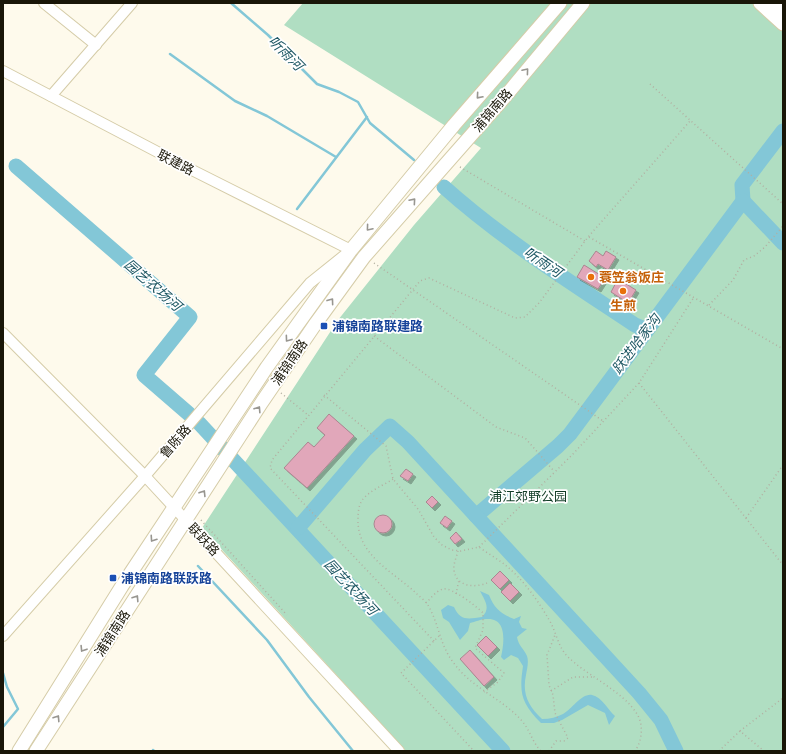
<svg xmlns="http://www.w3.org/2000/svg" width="786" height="754" font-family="Cabin,'Noto Sans SC',sans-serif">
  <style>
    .green { fill: #b0dec2 }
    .water { fill: #83c7d7 }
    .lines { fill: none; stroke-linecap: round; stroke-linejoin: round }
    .stream { stroke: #83c7d7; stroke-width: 2.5 }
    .river { stroke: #83c7d7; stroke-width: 15 }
    .building { fill: #e1a7ba; stroke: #ab8590; filter: url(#shadow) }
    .minor-casing { stroke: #d5cca8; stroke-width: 12 }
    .major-casing { stroke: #d5cca8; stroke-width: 15 }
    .highway-casing { stroke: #d5cca8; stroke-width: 17 }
    .path { stroke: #b2afa1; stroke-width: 1.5; stroke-dasharray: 1 3; stroke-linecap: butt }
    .minor { stroke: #fff; stroke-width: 10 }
    .major { stroke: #fff; stroke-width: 13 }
    .highway { stroke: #fff; stroke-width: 15 }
    .oneway { stroke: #989690 }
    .food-dot { fill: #e8710a; stroke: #fff; stroke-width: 1.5 }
    .transit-dot { fill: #1a4fb4; stroke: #fff; stroke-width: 1.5 }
    .labels { text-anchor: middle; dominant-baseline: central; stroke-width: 3.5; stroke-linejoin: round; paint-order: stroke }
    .street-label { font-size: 13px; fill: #191608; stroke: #fff }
    .food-label { font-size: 13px; font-weight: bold; fill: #c56008; stroke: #fff; text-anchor: start }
    .transit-label { font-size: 13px; font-weight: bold; fill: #164399; stroke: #fff; text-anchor: start }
    .park-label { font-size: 13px; fill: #123d27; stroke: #fff }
    .water-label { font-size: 14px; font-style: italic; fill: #205965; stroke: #fff }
  </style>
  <defs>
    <filter id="shadow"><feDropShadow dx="3" dy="3" stdDeviation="0" flood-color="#0004"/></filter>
  </defs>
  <rect width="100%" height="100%" fill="#fefaec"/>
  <polygon class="green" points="303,3 783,3 783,751 406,751 202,528 338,320 414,225 481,148 284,25"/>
  <path class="water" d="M 480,591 L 489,595 C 494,608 501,614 514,619 L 521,616 L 519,622 L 522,628 L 527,629 L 517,637 C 518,645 524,649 527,656 C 529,662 527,669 526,675 C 522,694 528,706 542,719 C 550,719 557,717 563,714 C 572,709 582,693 592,695 C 602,697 608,710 615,716 L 609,725 L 605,713 L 588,705 L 562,720 L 554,723 L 541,723 C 521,703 519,693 523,666 L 518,658 L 511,655 L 504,660 L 501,657 C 504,644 508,617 486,619 C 481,619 475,622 470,623 L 468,631 L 460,640 L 449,622 L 443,618 L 441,610 L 448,605 L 454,607 C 460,621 468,619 482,617 C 491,608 485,601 480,591 Z"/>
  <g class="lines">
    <g class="stream">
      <polyline points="231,3 268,35 317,84 339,92 358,102 370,123 414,160"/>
      <polyline points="170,54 235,101 267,116 336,157"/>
      <polyline points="297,209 367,117"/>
      <polyline points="198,566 267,640 309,697 353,751"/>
      <polyline points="3,673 7,687 18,709 3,727"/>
      <polyline points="153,750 154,751"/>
    </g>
    <g class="river">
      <polyline points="16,166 190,317 144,375 189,414"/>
      <path d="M 444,187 C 502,239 569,281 635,325 L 647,330"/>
      <polyline points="743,201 742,185 783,131"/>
      <polyline points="199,423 503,751"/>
      <polyline points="476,516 558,446 570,434 743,201 783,243"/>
      <polyline points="298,528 365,450 390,426 408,442 639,693 661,720 676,751"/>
    </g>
  </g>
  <g class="building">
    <polygon points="596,251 603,256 606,251 616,257 608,270 598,264 596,267 589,261"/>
    <polygon points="584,265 605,278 598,289 577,277"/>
    <polygon points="618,279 636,290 628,303 611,292"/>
    <polygon points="329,414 354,436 307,488 284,468 308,442 314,447 325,435 317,428"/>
    <polygon points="406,469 413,474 408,481 400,476"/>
    <polygon points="432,496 438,502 432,508 426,502"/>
    <circle cx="383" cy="524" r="9"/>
    <polygon points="445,516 452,521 447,528 440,523"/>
    <polygon points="456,532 462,539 455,544 450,538"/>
    <polygon points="500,571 509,580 500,589 491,580"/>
    <polygon points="510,583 519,592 510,601 501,592"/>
    <polygon points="486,636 497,647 488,656 477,645"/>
    <polygon points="470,650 494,677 484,686 460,659"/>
  </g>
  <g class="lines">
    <g class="minor-casing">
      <g id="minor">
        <polyline points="44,3 96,45"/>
        <polyline points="3,71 190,169 351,250 310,283 145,476 3,636"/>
        <polyline points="51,96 132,3"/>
        <polyline points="3,333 145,476 399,751"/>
      </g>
    </g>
    <g class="major-casing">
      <g id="major">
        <polyline points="760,3 783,24"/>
        <polyline points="19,751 122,586 267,367 351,250 454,125 560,3"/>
        <polyline points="36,751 262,402 316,323 364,257 503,99 583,3"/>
      </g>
    </g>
    <g class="highway-casing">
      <polyline id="highway" points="774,3 783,10"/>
    </g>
    <g class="path">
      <polyline points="650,84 783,204"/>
      <polyline points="460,167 585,241"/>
      <polyline points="589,237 783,349"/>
      <polyline points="374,263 603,421"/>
      <polyline points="709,305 733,280 744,260 754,256 765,247 783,226"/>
      <polyline points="374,336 496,427 525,438 554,471"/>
      <polyline points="639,383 783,565"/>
      <polyline points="281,393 308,415"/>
      <path d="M 324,395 L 386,446 L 393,479 L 418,509 L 434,537 L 442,545 L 452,550 L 461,551 L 479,547 C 487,553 496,558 504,564 C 521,577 537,599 548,618 C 556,630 557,645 567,656 C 587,676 623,691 637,714 C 644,725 642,741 635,751"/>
      <path d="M 393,479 C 384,485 373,489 365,497 C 359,502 358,511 358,519 C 357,556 394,572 417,594 C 421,598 427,602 429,607 C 439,625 440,645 453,662 C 471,688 502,698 522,721 C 530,730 532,742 541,751"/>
      <polyline points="746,518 783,465"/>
      <polyline points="201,520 287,615"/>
      <polyline points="479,547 572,455 639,383 694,297"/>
      <path d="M 458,551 C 457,556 453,564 454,570 C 456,587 475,588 487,583"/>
      <polyline points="456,594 459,580"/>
      <path d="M 426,603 C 431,598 436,591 443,589 C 452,587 476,606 483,613 L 483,630 L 475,648 L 504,673 L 498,682 L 484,692"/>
      <polyline points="439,636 401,673 474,751"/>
      <polyline points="434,641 270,468 272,460 420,281 429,278 515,318 525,317 539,303 588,237 691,120"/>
      <polyline points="551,691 573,677 592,677"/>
      <polyline points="740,731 783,698"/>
      <polyline points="549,751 556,741 564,741 568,738 555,713 553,695 549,685 547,655 555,635"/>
      <polyline points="719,751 740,731 764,751"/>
    </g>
    <use href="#minor" class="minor"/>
    <use href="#major" class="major"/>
    <use href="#highway" class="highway"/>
  </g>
  <defs><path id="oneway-chevron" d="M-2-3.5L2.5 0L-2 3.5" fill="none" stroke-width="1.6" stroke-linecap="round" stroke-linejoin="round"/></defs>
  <g class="oneway">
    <use href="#oneway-chevron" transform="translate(526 71) rotate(-50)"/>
    <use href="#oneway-chevron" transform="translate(479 96) rotate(131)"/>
    <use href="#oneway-chevron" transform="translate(413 201) rotate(-49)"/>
    <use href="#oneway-chevron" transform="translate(369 228) rotate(130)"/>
    <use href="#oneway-chevron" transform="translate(331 301) rotate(-54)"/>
    <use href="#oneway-chevron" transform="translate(288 339) rotate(126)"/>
    <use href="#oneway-chevron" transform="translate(258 409) rotate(-57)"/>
    <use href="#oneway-chevron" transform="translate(203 493) rotate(-58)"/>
    <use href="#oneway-chevron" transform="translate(153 539) rotate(124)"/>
    <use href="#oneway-chevron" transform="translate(136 598) rotate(-57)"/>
    <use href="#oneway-chevron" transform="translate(83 649) rotate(122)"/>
    <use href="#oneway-chevron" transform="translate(57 718) rotate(-57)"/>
  </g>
  <g class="food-dot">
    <circle cx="591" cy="277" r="4"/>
    <circle cx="623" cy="291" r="4"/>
  </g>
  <g class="transit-dot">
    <rect x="320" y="322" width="8" height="8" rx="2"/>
    <rect x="109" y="574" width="8" height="8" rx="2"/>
  </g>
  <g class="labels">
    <g class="street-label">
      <text transform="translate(492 110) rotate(-49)">浦锦南路</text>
      <text transform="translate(176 162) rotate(27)">联建路</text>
      <text transform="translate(289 362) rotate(-56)">浦锦南路</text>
      <text transform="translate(175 441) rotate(-49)">鲁陈路</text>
      <text transform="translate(204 539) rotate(47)">联跃路</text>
      <text transform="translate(112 633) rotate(-57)">浦锦南路</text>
    </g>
    <g class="food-label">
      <text x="599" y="277">蓑笠翁饭庄</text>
      <text x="623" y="305" text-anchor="middle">生煎</text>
    </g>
    <g class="transit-label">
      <text x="332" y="326">浦锦南路联建路</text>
      <text x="121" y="578">浦锦南路联跃路</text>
    </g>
    <g class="park-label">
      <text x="528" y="496">浦江郊野公园</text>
    </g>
    <g class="water-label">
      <text transform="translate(286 53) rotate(45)">听雨河</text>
      <text transform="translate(543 262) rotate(34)">听雨河</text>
      <text transform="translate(153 285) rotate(41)">园艺农场河</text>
      <text transform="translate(636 344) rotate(-53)">跃进哈家沟</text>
      <text transform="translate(351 587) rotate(47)">园艺农场河</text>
    </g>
  </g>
  <rect width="786" height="754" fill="none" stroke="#191608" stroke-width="8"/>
</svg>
